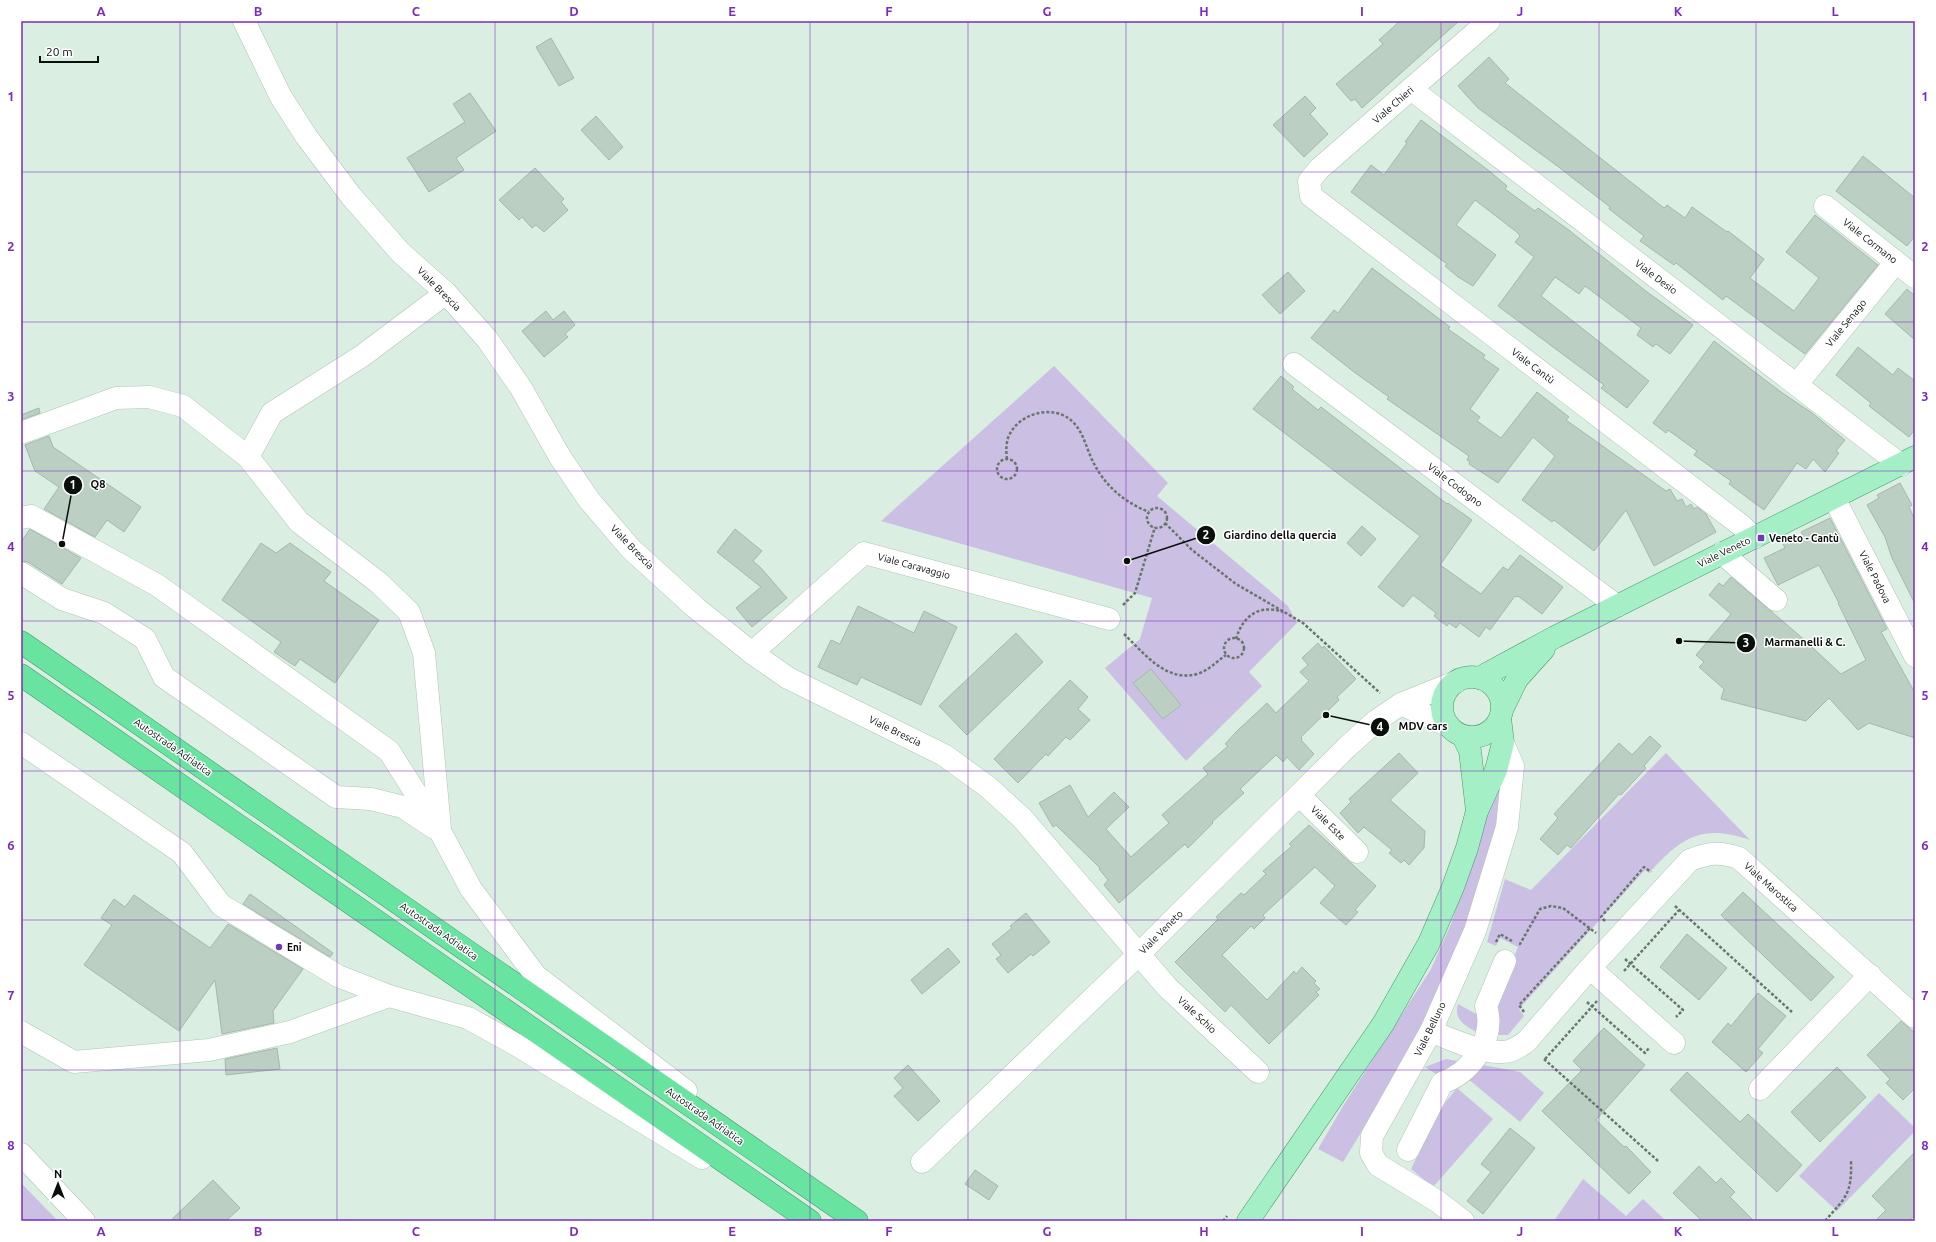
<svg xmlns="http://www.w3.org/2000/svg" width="1936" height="1242" font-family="Ubuntu,sans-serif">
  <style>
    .green { fill: #cbc0e4 }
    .building { fill: #bccfc3; stroke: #a5b8ac }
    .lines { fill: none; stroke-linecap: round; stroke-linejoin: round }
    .minor-casing { stroke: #b1c4b8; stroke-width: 23 }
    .major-casing { stroke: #47996c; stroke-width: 23 }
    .highway-casing { stroke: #47996c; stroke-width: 23 }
    .path { stroke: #69756d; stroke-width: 2.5; stroke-dasharray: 3 2; stroke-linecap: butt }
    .minor { stroke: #fff; stroke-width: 22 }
    .major { stroke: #a4efc6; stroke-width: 22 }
    .highway { stroke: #68e4a0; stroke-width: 22 }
    .grid { fill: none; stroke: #7b2cbf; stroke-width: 1; stroke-opacity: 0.55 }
    .poi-dot { fill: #6d3bb2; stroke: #fff; stroke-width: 1.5 }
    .labels { text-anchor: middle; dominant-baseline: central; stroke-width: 3; stroke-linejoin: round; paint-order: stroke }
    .street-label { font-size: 10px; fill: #090f0b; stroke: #fff }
    .poi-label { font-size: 10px; font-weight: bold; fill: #090f0b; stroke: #fff; text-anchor: start }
    .leader { fill: none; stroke: #090f0b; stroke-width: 1.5 }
    .callout-dot { fill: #090f0b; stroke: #fff; stroke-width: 1.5 }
    .mark-label { font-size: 12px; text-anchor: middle; font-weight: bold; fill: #fff }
    .callout-label { font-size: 11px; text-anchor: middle; font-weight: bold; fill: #090f0b; stroke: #fff; stroke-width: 3; stroke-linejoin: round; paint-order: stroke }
    .neatline { fill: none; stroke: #7b2cbf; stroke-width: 1.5 }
    .grid-label { font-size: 13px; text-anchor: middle; font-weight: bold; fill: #7b2cbf }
  </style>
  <rect width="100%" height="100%" fill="#daeee1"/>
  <g class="green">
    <polygon points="1054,366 1168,483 1157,496 1288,606 1297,623 1249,672 1262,686 1186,761 1105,668 1140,639 1152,598 881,521"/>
    <path d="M 1666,753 L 1750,840 C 1701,823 1681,838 1649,873 L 1645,870 L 1519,1009 L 1524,1016 L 1508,1035 L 1497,1035 L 1491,1011 L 1518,947 L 1500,938 L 1496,946 L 1487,942 L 1505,879 L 1531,890 Z"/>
    <polygon points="1495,782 1502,796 1490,852 1472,916 1409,1054 1343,1162 1318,1149 1343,1106 1431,969 1451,924 1469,871"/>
    <path d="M 1458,1004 L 1478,1015 L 1478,1033 C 1466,1026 1453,1020 1458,1004 Z"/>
    <polygon points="1446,1059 1464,1062 1439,1076 1425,1067"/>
    <polygon points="1483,1065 1520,1072 1544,1093 1520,1122 1468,1079"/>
    <polygon points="1457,1088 1493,1119 1433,1187 1411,1169 1440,1109"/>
    <polygon points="1879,1093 1915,1128 1915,1131 1837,1211 1799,1176"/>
    <polygon points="1583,1179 1626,1216 1643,1199 1666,1221 1554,1221"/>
    <polygon points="21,1185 23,1185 58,1221 21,1221"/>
  </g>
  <g class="building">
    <polygon points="1400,21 1459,21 1362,108 1355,99 1351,101 1336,84 1383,44 1379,40"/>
    <polygon points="551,38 574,78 559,86 536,47"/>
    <polygon points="1489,57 1509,79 1505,83 1664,208 1667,205 1685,218 1692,207 1727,232 1728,231 1764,259 1750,278 1794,311 1819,278 1786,252 1815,215 1878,265 1805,354 1726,296 1723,300 1676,263 1674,265 1640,241 1644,236 1609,209 1610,207 1560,168 1478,108 1458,86"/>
    <polygon points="470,93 496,131 456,158 464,170 429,192 407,158 465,122 453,104"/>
    <polygon points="1305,96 1316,108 1310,114 1328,134 1304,157 1273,125"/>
    <polygon points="596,116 623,147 609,160 581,130"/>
    <polygon points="1421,120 1488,170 1507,186 1505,189 1535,211 1538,208 1570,231 1647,292 1693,325 1670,354 1656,344 1653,347 1637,335 1641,328 1585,286 1579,294 1555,277 1541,296 1649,381 1627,408 1601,388 1604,385 1498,306 1534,257 1515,242 1520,236 1518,233 1475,200 1456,225 1496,255 1473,286 1458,277 1445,266 1447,264 1351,192 1371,165 1384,175 1407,143 1405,142"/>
    <polygon points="1863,156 1915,198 1915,236 1907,246 1836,191"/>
    <polygon points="535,168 564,199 561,202 568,210 544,232 536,225 532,228 522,217 519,220 499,200"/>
    <polygon points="1372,268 1450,327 1448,329 1485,355 1483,358 1499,369 1470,409 1480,417 1477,421 1501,438 1537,392 1569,417 1566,420 1666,491 1670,489 1677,501 1682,499 1686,507 1691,504 1694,509 1697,507 1706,514 1716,532 1654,566 1626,510 1594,551 1554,520 1552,522 1522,500 1555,456 1533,437 1498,483 1469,464 1470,462 1467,460 1469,456 1387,399 1389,397 1354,372 1311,338 1334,310 1338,313"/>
    <polygon points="1288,272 1305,291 1280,314 1262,295"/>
    <polygon points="1907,289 1915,296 1915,340 1885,314"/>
    <polygon points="546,311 553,320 564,311 575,325 565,334 568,337 544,357 522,331"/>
    <polygon points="1714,341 1781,392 1812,413 1845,440 1836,451 1839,453 1825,472 1813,459 1806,469 1797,463 1764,510 1729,484 1731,481 1694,455 1697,451 1668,430 1666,433 1653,423"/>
    <polygon points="1858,347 1893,375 1898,368 1915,381 1915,429 1909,437 1869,406 1871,403 1836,375"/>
    <polygon points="1281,376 1294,387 1292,389 1318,410 1321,407 1447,504 1448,503 1472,520 1440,565 1481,594 1503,567 1508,570 1520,555 1563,587 1542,614 1518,596 1517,597 1515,596 1490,630 1486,627 1479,637 1460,623 1456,628 1449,623 1447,626 1434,616 1436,613 1413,595 1403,607 1378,587 1420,536 1253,409"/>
    <polygon points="39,408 40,413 21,420 21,415"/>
    <polygon points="49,436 53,447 141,507 124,532 107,520 95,537 44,509 59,487 35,471 25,445"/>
    <polygon points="1900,483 1912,505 1909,507 1915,520 1915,604 1892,558 1885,537 1867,505 1879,498 1877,495"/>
    <polygon points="1830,518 1887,629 1881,632 1915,693 1915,738 1869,723 1858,730 1829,698 1806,721 1721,699 1724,689 1699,667 1704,662 1696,655 1731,614 1709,595 1719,583 1723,586 1731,577 1800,636 1841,674 1866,660 1838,603 1839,603 1819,565 1778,585 1764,558 1785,548 1783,544 1803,535 1801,532"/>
    <polygon points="1362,526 1376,539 1361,556 1347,543"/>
    <polygon points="30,529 81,558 62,584 28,562 21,561 21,542"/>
    <polygon points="735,529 762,551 753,561 761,568 787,598 752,627 736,608 761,587 717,552"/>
    <polygon points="261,543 276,553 290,543 331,572 324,581 379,620 335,683 300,659 295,666 274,652 281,642 222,600"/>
    <polygon points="858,606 914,633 924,611 957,627 921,705 861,677 857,685 818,667 831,640 840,644"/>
    <polygon points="1016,633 1043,662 967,735 939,706"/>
    <polygon points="1318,643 1322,648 1324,646 1356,679 1337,697 1339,700 1301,737 1302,739 1301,740 1314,754 1299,770 1287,757 1283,762 1276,755 1240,789 1244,793 1212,822 1213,823 1188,848 1185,844 1119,903 1104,885 1108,880 1099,869 1100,868 1056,825 1053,827 1039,803 1070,785 1088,817 1114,792 1129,807 1106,829 1131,857 1169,823 1162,815 1208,774 1203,768 1228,746 1225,744 1237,731 1267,703 1276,713 1309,681 1300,672 1308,665 1302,658"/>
    <polygon points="1151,669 1181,705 1163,719 1133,683"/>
    <polygon points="1070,680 1088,697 1078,709 1090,720 1070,740 1066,737 1048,756 1046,754 1018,783 994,759"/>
    <polygon points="1650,736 1661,746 1644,766 1646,768 1621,795 1619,794 1571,848 1567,845 1558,855 1540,839 1558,818 1554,814 1619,743 1632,755"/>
    <polygon points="1399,753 1418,773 1390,800 1425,831 1424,848 1409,865 1404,860 1401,863 1389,853 1392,850 1364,827 1358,833 1340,813 1351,802 1349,799"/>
    <polygon points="1309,825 1376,886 1355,910 1358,912 1346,925 1320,903 1335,886 1315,867 1263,915 1265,918 1254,929 1251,926 1222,955 1267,1000 1294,971 1296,974 1302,967 1316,981 1314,983 1320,989 1316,992 1319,995 1269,1044 1231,1005 1225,1012 1175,962 1218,919 1216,917 1241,893 1244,895 1266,874 1263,871 1292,846 1289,844"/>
    <polygon points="1743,892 1834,977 1811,1001 1721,915"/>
    <polygon points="250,894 333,953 330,957 243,904"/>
    <polygon points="134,895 210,948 228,924 303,969 273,1011 274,1023 222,1034 215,980 179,1031 84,965 112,925 101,918 114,899 125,907"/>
    <polygon points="1026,913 1050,942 1033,956 1031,954 1008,973 996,959 1001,955 992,944 1012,928 1010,926"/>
    <polygon points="1687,934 1727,968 1699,1000 1660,967"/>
    <polygon points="948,948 960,962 922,994 911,980"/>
    <polygon points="1758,993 1786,1016 1758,1049 1763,1053 1746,1072 1712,1042 1728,1023 1731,1026"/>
    <polygon points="1901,1021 1915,1033 1915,1088 1903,1100 1886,1083 1890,1079 1867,1055"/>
    <polygon points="1604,1028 1645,1065 1596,1120 1624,1147 1626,1146 1651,1172 1629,1194 1542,1111 1582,1070 1573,1061"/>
    <polygon points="277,1048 280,1069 226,1075 225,1059"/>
    <polygon points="908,1065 940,1101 918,1121 894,1096 903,1088 894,1078"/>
    <polygon points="1837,1067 1866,1097 1820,1142 1791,1112"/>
    <polygon points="1687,1072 1740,1122 1748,1114 1802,1165 1777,1192 1670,1090"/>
    <polygon points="1510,1128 1535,1148 1483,1214 1467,1201 1491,1172 1481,1164"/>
    <polygon points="1915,1152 1915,1215 1909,1221 1875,1221 1886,1210 1872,1196"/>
    <polygon points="1699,1166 1716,1183 1721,1178 1735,1192 1730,1197 1754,1221 1702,1221 1673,1193"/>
    <polygon points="975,1170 998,1186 989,1200 965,1184"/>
    <polygon points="213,1180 240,1208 226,1221 170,1221"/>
  </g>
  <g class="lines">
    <g class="minor-casing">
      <g id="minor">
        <polyline points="244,21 281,97 306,136 351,196 400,252 446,293 487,339 521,388 560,457 589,500 631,549 696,608 752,653 788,678 944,755 988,787 1022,818 1167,987 1258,1072"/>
        <polyline points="1489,21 1319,169 1309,181 1311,196 1742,526 1754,538"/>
        <polyline points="1411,89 1901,465"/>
        <polyline points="1825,206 1915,277"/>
        <polyline points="1294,364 1617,606"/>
        <polyline points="1797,384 1896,262"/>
        <polyline points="21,433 116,398 149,397 183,406 248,457 299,522 378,582 409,612 424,653 440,829"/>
        <polyline points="248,457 272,413 362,356 446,293"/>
        <polyline points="1834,498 1915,656"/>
        <polyline points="21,518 31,516 157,585 389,751 441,833 471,889 536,976 686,1091"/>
        <polyline points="1722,553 1776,600"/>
        <polyline points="21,573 62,599 104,613 145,639 164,677 336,797 371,799 403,807 433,827"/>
        <polyline points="752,653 864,553 1109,619"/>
        <polyline points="1449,726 1401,704 1456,682"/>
        <polyline points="21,743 182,853 221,905 338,976 389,996 468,1018 515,1044 702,1158"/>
        <polyline points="1299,795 1357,852"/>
        <polyline points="1590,968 1674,1043"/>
        <path d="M 1431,1031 C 1451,1040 1481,1053 1503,1052 C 1512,1052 1520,1046 1526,1042 L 1590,968 L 1690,860 C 1709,853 1719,851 1739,858 L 1915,1017"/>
        <polyline points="21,1032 74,1062 209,1050 290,1032 389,996"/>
        <polyline points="1760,1089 1870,975"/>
        <path d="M 1408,1150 L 1442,1083 C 1472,1072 1496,1038 1486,1006 L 1505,961"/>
        <polyline points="21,1154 84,1221"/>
        <polyline points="922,1162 1138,955 1347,747 1376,721 1401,704"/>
        <polyline points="1463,1221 1437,1201 1378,1165 1371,1153 1372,1136 1431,1031 1475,931 1507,827 1513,766 1503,743"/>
      </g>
    </g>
    <g class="major-casing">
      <g id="major">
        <circle cx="1472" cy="707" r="30"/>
        <polyline points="1479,678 1555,637 1915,457"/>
        <polyline points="1502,710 1517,679 1544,649"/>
        <polyline points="1463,736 1470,751 1477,811"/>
        <polyline points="1248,1221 1383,1024 1429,943 1453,887 1467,848 1477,811 1496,770 1503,743 1500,718"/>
      </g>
    </g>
    <g class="highway-casing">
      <g id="highway">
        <polyline points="21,642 857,1221"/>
        <polyline points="21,675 810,1221"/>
      </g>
    </g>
    <g class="path">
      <path d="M 1007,459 C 1006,452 1006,445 1008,438 C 1017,413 1054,403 1073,422 C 1082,431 1085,443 1090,455 C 1101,482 1121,501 1149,512"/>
      <circle cx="1007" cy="469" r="10"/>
      <circle cx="1157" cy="518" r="10"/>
      <polyline points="1165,523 1192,550 1236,584 1303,623 1380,693"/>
      <polyline points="1123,605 1135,593 1155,527"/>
      <path d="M 1124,634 C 1143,652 1166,683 1197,674 C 1208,671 1217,661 1226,655"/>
      <circle cx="1234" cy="648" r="10"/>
      <path d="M 1236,639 C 1243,615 1260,604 1283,612"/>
      <polyline points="1675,906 1792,1012"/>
      <polyline points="1605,921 1601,917 1644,867 1651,872"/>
      <polyline points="1496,942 1500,934 1512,941"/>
      <polyline points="1519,944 1520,944 1540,909 1551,906 1563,908 1596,933"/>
      <polyline points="1625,959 1683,1010 1676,1017"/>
      <polyline points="1624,971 1679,910"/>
      <polyline points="1587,1002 1645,1053 1649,1048"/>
      <polyline points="1524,1012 1519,1005 1590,928"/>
      <polyline points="1544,1059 1658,1161"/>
      <polyline points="1545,1059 1597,1001"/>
      <polyline points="1223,1221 1227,1216"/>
      <path d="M 1825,1221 C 1846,1197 1852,1194 1851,1161"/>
    </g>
    <use href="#minor" class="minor"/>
    <use href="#major" class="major"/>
    <use href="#highway" class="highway"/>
  </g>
  <path class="grid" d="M 180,21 L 180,1221M 337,21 L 337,1221M 495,21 L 495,1221M 653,21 L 653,1221M 810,21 L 810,1221M 968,21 L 968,1221M 1126,21 L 1126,1221M 1283,21 L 1283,1221M 1441,21 L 1441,1221M 1599,21 L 1599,1221M 1756,21 L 1756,1221M 21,172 L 1915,172M 21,322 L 1915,322M 21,471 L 1915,471M 21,621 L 1915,621M 21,771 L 1915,771M 21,920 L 1915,920M 21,1070 L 1915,1070"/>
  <g class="poi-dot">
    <rect x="1757" y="534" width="8" height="8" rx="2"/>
    <circle cx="279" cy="947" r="4"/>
  </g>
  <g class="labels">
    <g class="street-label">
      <text transform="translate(1393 105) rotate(-41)">Viale Chieri</text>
      <text transform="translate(1870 241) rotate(38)">Viale Cormano</text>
      <text transform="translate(1656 277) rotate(37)">Viale Desio</text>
      <text transform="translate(439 289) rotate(45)">Viale Brescia</text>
      <text transform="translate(1846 323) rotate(-51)">Viale Senago</text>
      <text transform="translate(1533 366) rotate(37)">Viale Cantù</text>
      <text transform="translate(1455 485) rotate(37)">Viale Codogno</text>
      <text transform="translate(632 547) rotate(46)">Viale Brescia</text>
      <text transform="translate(1724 552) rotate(-26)">Viale Veneto</text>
      <text transform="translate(914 566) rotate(15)">Viale Caravaggio</text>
      <text transform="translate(1875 577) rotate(63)">Viale Padova</text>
      <text transform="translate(895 731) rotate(26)">Viale Brescia</text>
      <text transform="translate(173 747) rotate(35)">Autostrada Adriatica</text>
      <text transform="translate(1328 823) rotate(45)">Viale Este</text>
      <text transform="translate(1771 887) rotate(42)">Viale Marostica</text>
      <text transform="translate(439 931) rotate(35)">Autostrada Adriatica</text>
      <text transform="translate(1161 932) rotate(-45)">Viale Veneto</text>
      <text transform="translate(1197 1015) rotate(43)">Viale Schio</text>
      <text transform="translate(1430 1029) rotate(-64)">Viale Belluno</text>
      <text transform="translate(705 1116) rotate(35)">Autostrada Adriatica</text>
    </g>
    <g class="poi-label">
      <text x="1769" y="538">Veneto - Cantù</text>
      <text x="287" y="947">Eni</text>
    </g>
  </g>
  <path class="leader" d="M62 544L73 485M1127 561L1206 535M1679 641L1746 643M1326 715L1380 727"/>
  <g class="callout-dot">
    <circle cx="62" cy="544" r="4"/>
    <circle cx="1127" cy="561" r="4"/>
    <circle cx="1679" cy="641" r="4"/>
    <circle cx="1326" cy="715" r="4"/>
    <circle cx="73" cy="485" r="10"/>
    <circle cx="1206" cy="535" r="10"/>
    <circle cx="1746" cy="643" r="10"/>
    <circle cx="1380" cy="727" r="10"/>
  </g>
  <g class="mark-label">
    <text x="73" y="489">1</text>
    <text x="1206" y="539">2</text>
    <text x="1746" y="647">3</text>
    <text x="1380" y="731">4</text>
  </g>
  <g class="callout-label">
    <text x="98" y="488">Q8</text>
    <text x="1280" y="539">Giardino della quercia</text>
    <text x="1805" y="646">Marmanelli &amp; C.</text>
    <text x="1423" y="730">MDV cars</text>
  </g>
  <rect width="1936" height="1242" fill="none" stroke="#ffffff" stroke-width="44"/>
  <g transform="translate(58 1184)" stroke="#ffffff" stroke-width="3" paint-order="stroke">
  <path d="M0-3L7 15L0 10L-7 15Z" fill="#090f0b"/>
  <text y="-6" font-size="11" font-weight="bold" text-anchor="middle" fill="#090f0b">N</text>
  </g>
  <path d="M40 56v6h58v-6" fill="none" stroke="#090f0b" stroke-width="2"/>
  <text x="46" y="56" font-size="12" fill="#090f0b" stroke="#ffffff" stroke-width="3" paint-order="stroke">20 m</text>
  <rect x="22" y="22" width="1892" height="1198" class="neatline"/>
  <g class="grid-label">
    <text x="101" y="16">A</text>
    <text x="258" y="16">B</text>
    <text x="416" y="16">C</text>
    <text x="574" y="16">D</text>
    <text x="732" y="16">E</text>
    <text x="889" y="16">F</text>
    <text x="1047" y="16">G</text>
    <text x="1204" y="16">H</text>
    <text x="1362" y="16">I</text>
    <text x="1520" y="16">J</text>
    <text x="1678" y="16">K</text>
    <text x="1835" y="16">L</text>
    <text x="11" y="101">1</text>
    <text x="1925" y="101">1</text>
    <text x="11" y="251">2</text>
    <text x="1925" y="251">2</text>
    <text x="11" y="401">3</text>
    <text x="1925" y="401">3</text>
    <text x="11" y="551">4</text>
    <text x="1925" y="551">4</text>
    <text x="11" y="700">5</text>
    <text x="1925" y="700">5</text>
    <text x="11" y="850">6</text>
    <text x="1925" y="850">6</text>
    <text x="11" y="1000">7</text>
    <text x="1925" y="1000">7</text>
    <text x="11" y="1150">8</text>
    <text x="1925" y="1150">8</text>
    <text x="101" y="1236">A</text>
    <text x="258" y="1236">B</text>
    <text x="416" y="1236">C</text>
    <text x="574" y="1236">D</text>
    <text x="732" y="1236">E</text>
    <text x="889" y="1236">F</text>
    <text x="1047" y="1236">G</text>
    <text x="1204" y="1236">H</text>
    <text x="1362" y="1236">I</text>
    <text x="1520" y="1236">J</text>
    <text x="1678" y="1236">K</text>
    <text x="1835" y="1236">L</text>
  </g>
</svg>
